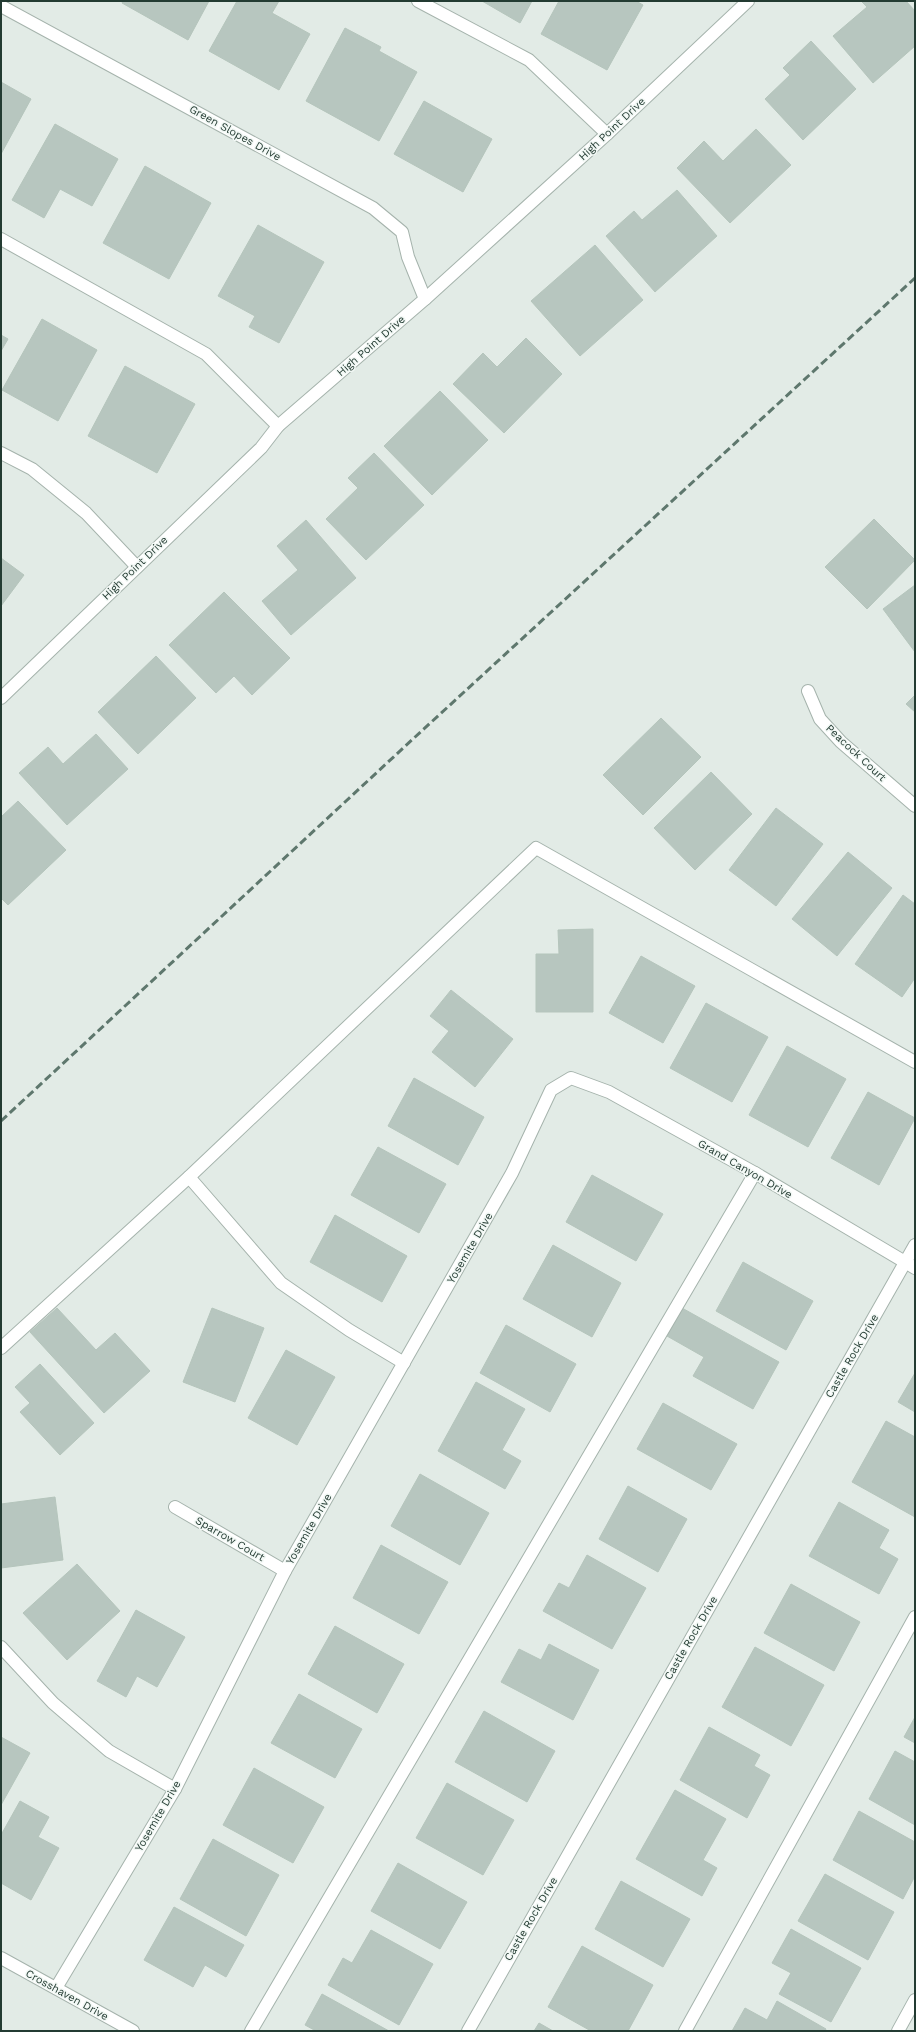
<svg xmlns="http://www.w3.org/2000/svg" width="916" height="2032" font-family="'Work Sans',sans-serif">
  <style>
    .building { fill: #b7c6bf; stroke: #b5c5bc }
    .lines { fill: none; stroke-linecap: round; stroke-linejoin: round }
    .minor-casing { stroke: #a5b3ac; stroke-width: 14 }
    .minor { stroke: #fff; stroke-width: 12 }
    .rail { stroke: #5e776d; stroke-width: 3; stroke-dasharray: 8 4; stroke-linecap: butt }
    .labels { text-anchor: middle; dominant-baseline: central; stroke-width: 3; stroke-linejoin: round; paint-order: stroke }
    .street-label { font-size: 11px; fill: #233b32; stroke: #f2f8f5 }
  </style>
  <rect width="100%" height="100%" fill="#e2ebe6"/>
  <g class="building">
    <polygon points="123,1 209,1 188,40 122,3"/>
    <polygon points="237,1 279,1 272,13 310,34 279,90 209,51"/>
    <polygon points="482,1 532,1 520,23"/>
    <polygon points="559,1 636,1 643,5 607,70 541,34"/>
    <polygon points="861,1 906,1 915,11 915,46 873,83 833,36 867,7"/>
    <polygon points="345,28 381,47 379,51 417,72 379,141 306,101"/>
    <polygon points="811,41 856,89 803,140 765,99 790,75 783,68"/>
    <polygon points="1,82 31,99 1,154"/>
    <polygon points="424,101 492,139 463,192 394,154"/>
    <polygon points="55,124 118,159 92,206 60,189 44,218 12,200"/>
    <polygon points="756,129 791,165 730,223 677,168 704,141 723,161"/>
    <polygon points="145,166 211,203 169,279 103,243"/>
    <polygon points="677,190 717,236 655,292 606,236 634,211 642,220"/>
    <polygon points="258,225 324,262 279,343 249,327 255,316 218,296"/>
    <polygon points="595,245 643,300 580,356 531,301"/>
    <polygon points="42,319 97,350 58,421 2,390"/>
    <polygon points="1,335 8,339 1,351"/>
    <polygon points="526,338 562,374 504,433 453,384 483,353 497,367"/>
    <polygon points="125,366 195,404 157,473 88,436"/>
    <polygon points="440,391 488,440 432,495 384,446"/>
    <polygon points="374,453 424,505 366,560 326,519 358,488 348,478"/>
    <polygon points="874,519 915,560 867,609 825,567"/>
    <polygon points="306,520 356,578 291,635 262,601 298,570 277,546"/>
    <polygon points="1,558 24,575 1,606"/>
    <polygon points="915,585 915,652 883,609"/>
    <polygon points="224,592 290,658 252,695 234,676 216,693 169,645"/>
    <polygon points="156,656 196,698 138,754 98,712"/>
    <polygon points="915,695 915,712 906,704"/>
    <polygon points="661,718 701,757 643,815 603,775"/>
    <polygon points="96,734 128,769 67,825 19,773 48,747 63,764"/>
    <polygon points="711,772 752,814 695,870 654,828"/>
    <polygon points="18,801 66,850 8,905 1,898 1,817"/>
    <polygon points="776,808 823,844 776,906 729,870"/>
    <polygon points="848,852 892,888 837,956 792,919"/>
    <polygon points="903,895 915,904 915,978 902,997 855,964"/>
    <polygon points="593,929 593,1012 536,1012 536,954 559,954 558,930"/>
    <polygon points="641,956 695,986 663,1043 609,1013"/>
    <polygon points="451,990 513,1039 475,1087 432,1052 449,1031 430,1016"/>
    <polygon points="706,1003 768,1037 732,1102 670,1068"/>
    <polygon points="787,1046 846,1079 808,1147 749,1115"/>
    <polygon points="414,1078 484,1117 458,1165 388,1126"/>
    <polygon points="868,1092 915,1118 879,1185 831,1158"/>
    <polygon points="378,1147 446,1184 419,1233 351,1195"/>
    <polygon points="592,1175 663,1214 636,1261 566,1222"/>
    <polygon points="335,1215 407,1256 382,1302 310,1262"/>
    <polygon points="553,1245 621,1283 592,1337 523,1299"/>
    <polygon points="743,1262 813,1301 786,1350 716,1311"/>
    <polygon points="57,1308 96,1350 115,1333 150,1371 104,1413 30,1332"/>
    <polygon points="212,1308 264,1328 235,1402 183,1382"/>
    <polygon points="682,1308 779,1362 753,1409 693,1376 704,1357 667,1336"/>
    <polygon points="506,1325 576,1364 550,1412 480,1373"/>
    <polygon points="286,1350 335,1377 297,1445 248,1418"/>
    <polygon points="40,1364 94,1423 60,1455 20,1412 30,1403 15,1387"/>
    <polygon points="915,1373 915,1412 898,1402"/>
    <polygon points="476,1382 525,1409 502,1450 521,1461 505,1489 438,1451"/>
    <polygon points="663,1403 737,1444 711,1490 637,1449"/>
    <polygon points="886,1421 915,1437 915,1517 852,1482"/>
    <polygon points="420,1474 489,1513 460,1565 391,1526"/>
    <polygon points="628,1486 687,1519 658,1572 599,1539"/>
    <polygon points="55,1497 63,1560 1,1568 1,1504"/>
    <polygon points="839,1502 889,1530 879,1548 898,1559 879,1594 809,1556"/>
    <polygon points="381,1545 448,1582 419,1634 353,1598"/>
    <polygon points="587,1555 646,1588 612,1649 543,1611 559,1583 569,1588"/>
    <polygon points="77,1564 120,1611 67,1660 23,1613"/>
    <polygon points="791,1584 860,1622 834,1671 764,1633"/>
    <polygon points="136,1610 185,1637 157,1687 137,1676 126,1697 97,1681"/>
    <polygon points="335,1626 404,1664 377,1713 308,1674"/>
    <polygon points="549,1644 599,1670 573,1720 501,1682 519,1649 541,1660"/>
    <polygon points="755,1647 824,1685 791,1746 722,1707"/>
    <polygon points="299,1694 362,1729 335,1778 271,1743"/>
    <polygon points="484,1711 555,1751 527,1802 455,1762"/>
    <polygon points="915,1717 915,1743 904,1737"/>
    <polygon points="709,1727 760,1755 754,1766 770,1775 747,1818 680,1780"/>
    <polygon points="1,1737 30,1753 1,1805"/>
    <polygon points="895,1751 915,1762 915,1825 869,1799"/>
    <polygon points="254,1768 324,1807 293,1863 223,1825"/>
    <polygon points="447,1783 514,1820 483,1875 416,1838"/>
    <polygon points="675,1790 726,1819 703,1860 717,1868 702,1896 636,1859"/>
    <polygon points="20,1801 49,1817 38,1837 59,1848 31,1900 1,1883 1,1835"/>
    <polygon points="859,1811 915,1842 915,1876 903,1899 833,1860"/>
    <polygon points="213,1839 279,1875 246,1936 180,1899"/>
    <polygon points="398,1863 467,1902 440,1949 371,1911"/>
    <polygon points="825,1874 894,1912 868,1960 798,1921"/>
    <polygon points="621,1881 690,1919 663,1967 595,1929"/>
    <polygon points="174,1907 244,1945 226,1977 205,1965 193,1987 144,1960"/>
    <polygon points="791,1929 861,1968 831,2022 779,1994 791,1973 772,1963"/>
    <polygon points="371,1930 433,1964 399,2025 328,1985 343,1958 352,1963"/>
    <polygon points="582,1946 653,1985 628,2031 591,2031 548,2007"/>
    <polygon points="322,1994 389,2031 316,2031 305,2025"/>
    <polygon points="777,2001 826,2029 825,2031 732,2031 745,2008 767,2020"/>
    <polygon points="539,2023 553,2031 534,2031"/>
  </g>
  <g class="lines">
    <g class="minor-casing">
      <g id="minor">
        <polyline points="418,1 529,60 607,134"/>
        <polyline points="1,6 373,208 402,232 408,257 425,299"/>
        <polyline points="1,239 206,354 278,426"/>
        <polyline points="1,453 32,469 86,513 137,567"/>
        <polyline points="808,691 820,719 841,742 915,806"/>
        <polyline points="1,698 261,448 278,426 425,299 607,134 748,1"/>
        <polyline points="189,1177 281,1283 349,1330 404,1363"/>
        <polyline points="1,1348 189,1177 536,848 915,1062"/>
        <polyline points="175,1507 285,1571"/>
        <polyline points="1,1647 53,1703 109,1751 175,1789"/>
        <polyline points="1,1958 133,2031"/>
        <polyline points="56,1988 175,1789 285,1571 512,1173 551,1090 571,1078 609,1092 755,1173 915,1268"/>
        <polyline points="251,2031 755,1173"/>
        <polyline points="468,2031 915,1245"/>
        <polyline points="685,2031 915,1617"/>
        <polyline points="898,2031 915,2000"/>
      </g>
    </g>
    <use href="#minor" class="minor"/>
    <polyline class="rail" points="1,1121 414,738 915,278"/>
  </g>
  <g class="labels">
    <g class="street-label">
      <text transform="translate(612 129) rotate(-43)">High Point Drive</text>
      <text transform="translate(235 133) rotate(29)">Green Slopes Drive</text>
      <text transform="translate(371 346) rotate(-41)">High Point Drive</text>
      <text transform="translate(135 568) rotate(-44)">High Point Drive</text>
      <text transform="translate(856 753) rotate(43)">Peacock Court</text>
      <text transform="translate(745 1169) rotate(30)">Grand Canyon Drive</text>
      <text transform="translate(470 1248) rotate(-60)">Yosemite Drive</text>
      <text transform="translate(852 1356) rotate(-60)">Castle Rock Drive</text>
      <text transform="translate(309 1529) rotate(-60)">Yosemite Drive</text>
      <text transform="translate(230 1539) rotate(30)">Sparrow Court</text>
      <text transform="translate(691 1638) rotate(-60)">Castle Rock Drive</text>
      <text transform="translate(158 1816) rotate(-60)">Yosemite Drive</text>
      <text transform="translate(531 1919) rotate(-60)">Castle Rock Drive</text>
      <text transform="translate(67 1995) rotate(29)">Crosshaven Drive</text>
    </g>
  </g>
  <rect width="916" height="2032" fill="none" stroke="#233b32" stroke-width="4"/>
</svg>
